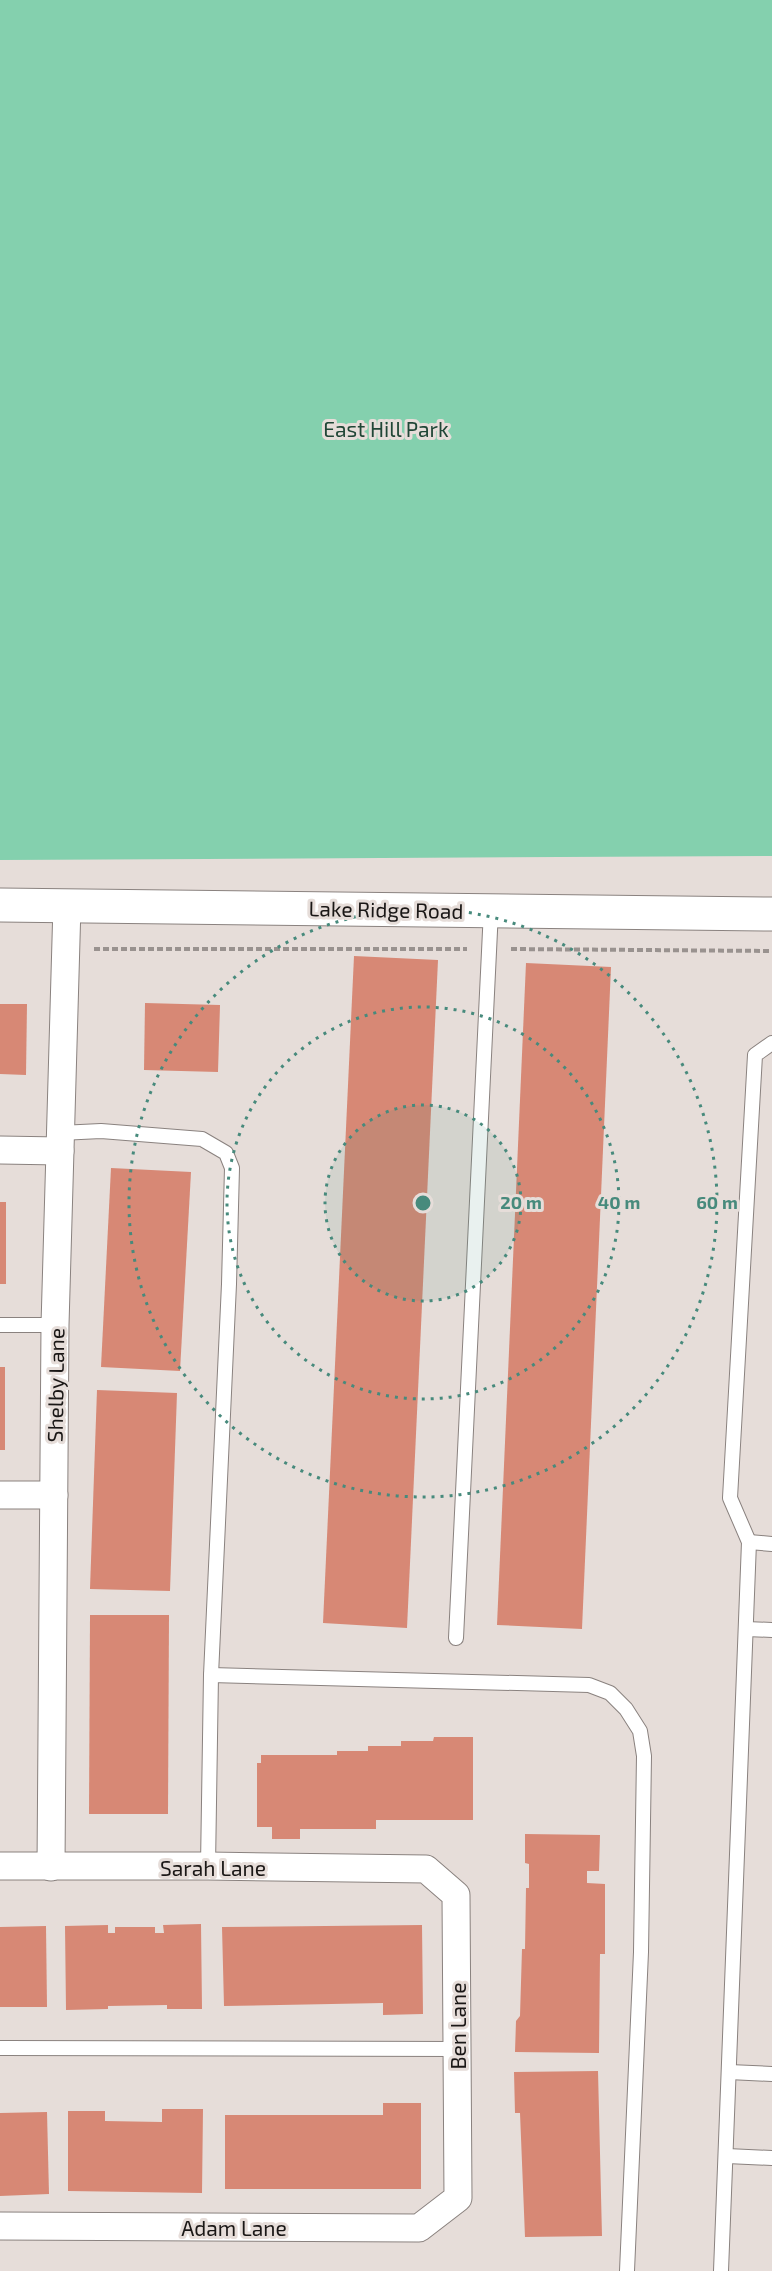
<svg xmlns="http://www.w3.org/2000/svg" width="772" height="2271" font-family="'Exo 2',sans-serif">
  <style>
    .green { fill: #84d0ae }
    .building { fill: #d78875 }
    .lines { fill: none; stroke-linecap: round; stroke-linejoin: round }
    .service-casing { stroke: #8a827f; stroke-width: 16 }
    .minor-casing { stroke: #8a827f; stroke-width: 29 }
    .tertiary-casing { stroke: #8a827f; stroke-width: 35 }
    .path { stroke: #99928f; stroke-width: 4; stroke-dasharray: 6 3; stroke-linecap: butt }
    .service { stroke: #fff; stroke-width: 14 }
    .minor { stroke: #fff; stroke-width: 27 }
    .tertiary { stroke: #fff; stroke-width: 33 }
    .ring { fill: none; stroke: #478a7c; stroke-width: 3; stroke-dasharray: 3 6 }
    .labels { text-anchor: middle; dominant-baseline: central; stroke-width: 6; stroke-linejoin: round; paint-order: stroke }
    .park-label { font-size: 21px; fill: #204636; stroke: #e6ddd9 }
    .street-label { font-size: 21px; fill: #1a1716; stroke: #e6ddd9 }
    .centre { fill: #478a7c; stroke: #e6ddd9; stroke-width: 3 }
    .ring-label { font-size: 18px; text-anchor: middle; font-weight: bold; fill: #478a7c; stroke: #e6ddd9; stroke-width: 6; stroke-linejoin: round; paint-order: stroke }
  </style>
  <rect width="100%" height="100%" fill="#e6ddd9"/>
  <polygon class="green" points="0,0 772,0 772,856 0,860"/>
  <g class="building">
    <polygon points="354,956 438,960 407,1628 323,1623"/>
    <polygon points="526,963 611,967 582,1629 497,1625"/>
    <polygon points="145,1003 220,1005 218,1072 144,1070"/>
    <polygon points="0,1004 27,1004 26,1075 0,1074"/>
    <polygon points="111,1168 191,1172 180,1371 101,1367"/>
    <rect x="0" y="1202" width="6" height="82"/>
    <rect x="0" y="1367" width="5" height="83"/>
    <polygon points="97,1390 177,1393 170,1591 90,1589"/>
    <polygon points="90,1615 169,1615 168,1814 89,1814"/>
    <polygon points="434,1737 473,1737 473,1820 376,1820 376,1829 300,1829 300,1839 272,1839 272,1827 257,1827 257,1763 261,1763 261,1755 337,1755 337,1751 368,1751 368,1746 401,1746 401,1741 433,1741"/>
    <polygon points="525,1834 600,1835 599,1871 587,1871 587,1883 605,1884 605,1954 600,1954 599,2053 515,2052 516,2021 520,2016 522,1949 525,1949 526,1888 529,1888 529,1864 525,1863"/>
    <polygon points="201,1924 202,2009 167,2009 167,2005 108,2006 108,2009 66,2010 65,1926 108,1925 108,1933 115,1933 115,1927 155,1927 155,1933 164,1933 163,1925"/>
    <polygon points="422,1925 423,2014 383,2015 383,2003 224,2006 222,1927"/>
    <polygon points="46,1926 47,2007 0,2007 0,1927"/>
    <polygon points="598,2071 602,2236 525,2237 520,2113 515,2113 514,2072"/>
    <polygon points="383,2103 421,2103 421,2189 225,2189 225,2115 383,2115"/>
    <polygon points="162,2109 203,2109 202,2193 68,2191 68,2111 105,2111 105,2121 162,2122"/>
    <polygon points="47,2112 49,2194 0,2196 0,2113"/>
  </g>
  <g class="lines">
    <g class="service-casing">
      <g id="service">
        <polyline points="60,1133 101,1131 202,1139 226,1153 232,1168 229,1284 211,1675"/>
        <polyline points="0,1325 55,1325"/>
        <polyline points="749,1542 772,1544"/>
        <polyline points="746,1629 772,1630"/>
        <polyline points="456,1638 491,910"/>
        <polyline points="208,1866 211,1675 589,1685 610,1693 626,1709 640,1731 644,1756 641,1952 627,2271"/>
        <polyline points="0,2048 457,2049"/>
        <polyline points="729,2072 772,2074"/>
        <polyline points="727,2156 772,2158"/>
        <polyline points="721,2271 749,1542 730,1498 755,1055 772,1043"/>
      </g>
    </g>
    <g class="minor-casing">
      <g id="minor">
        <polyline points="0,1150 60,1151"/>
        <polyline points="0,1495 54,1495"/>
        <polyline points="0,1866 208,1866 426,1869 456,1895 458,2198 419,2228 0,2226"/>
        <polyline points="51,1867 55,1325 67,905"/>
      </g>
    </g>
    <g class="tertiary-casing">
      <polyline id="tertiary" points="0,905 772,914"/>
    </g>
    <g class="path">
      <polyline points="94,949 467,949"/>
      <polyline points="511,949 772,951"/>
    </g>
    <use href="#service" class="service"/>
    <use href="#minor" class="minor"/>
    <use href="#tertiary" class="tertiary"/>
  </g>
  <circle cx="423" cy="1203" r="98" fill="#478a7c" fill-opacity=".12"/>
  <g class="ring">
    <circle cx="423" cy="1203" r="98"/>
    <circle cx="423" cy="1203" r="196"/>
    <circle cx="423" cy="1203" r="294"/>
  </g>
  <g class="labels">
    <g class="park-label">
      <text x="386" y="428">East Hill Park</text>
    </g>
    <g class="street-label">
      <text transform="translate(386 909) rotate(1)">Lake Ridge Road</text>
      <text transform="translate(55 1385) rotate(-89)">Shelby Lane</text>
      <text x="213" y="1867">Sarah Lane</text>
      <text transform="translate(457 2026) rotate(-90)">Ben Lane</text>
      <text x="234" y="2227">Adam Lane</text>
    </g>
  </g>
  <circle cx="423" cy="1203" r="9" class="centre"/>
  <g class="ring-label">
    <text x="521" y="1209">20 m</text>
    <text x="619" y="1209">40 m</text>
    <text x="717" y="1209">60 m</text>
  </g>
</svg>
